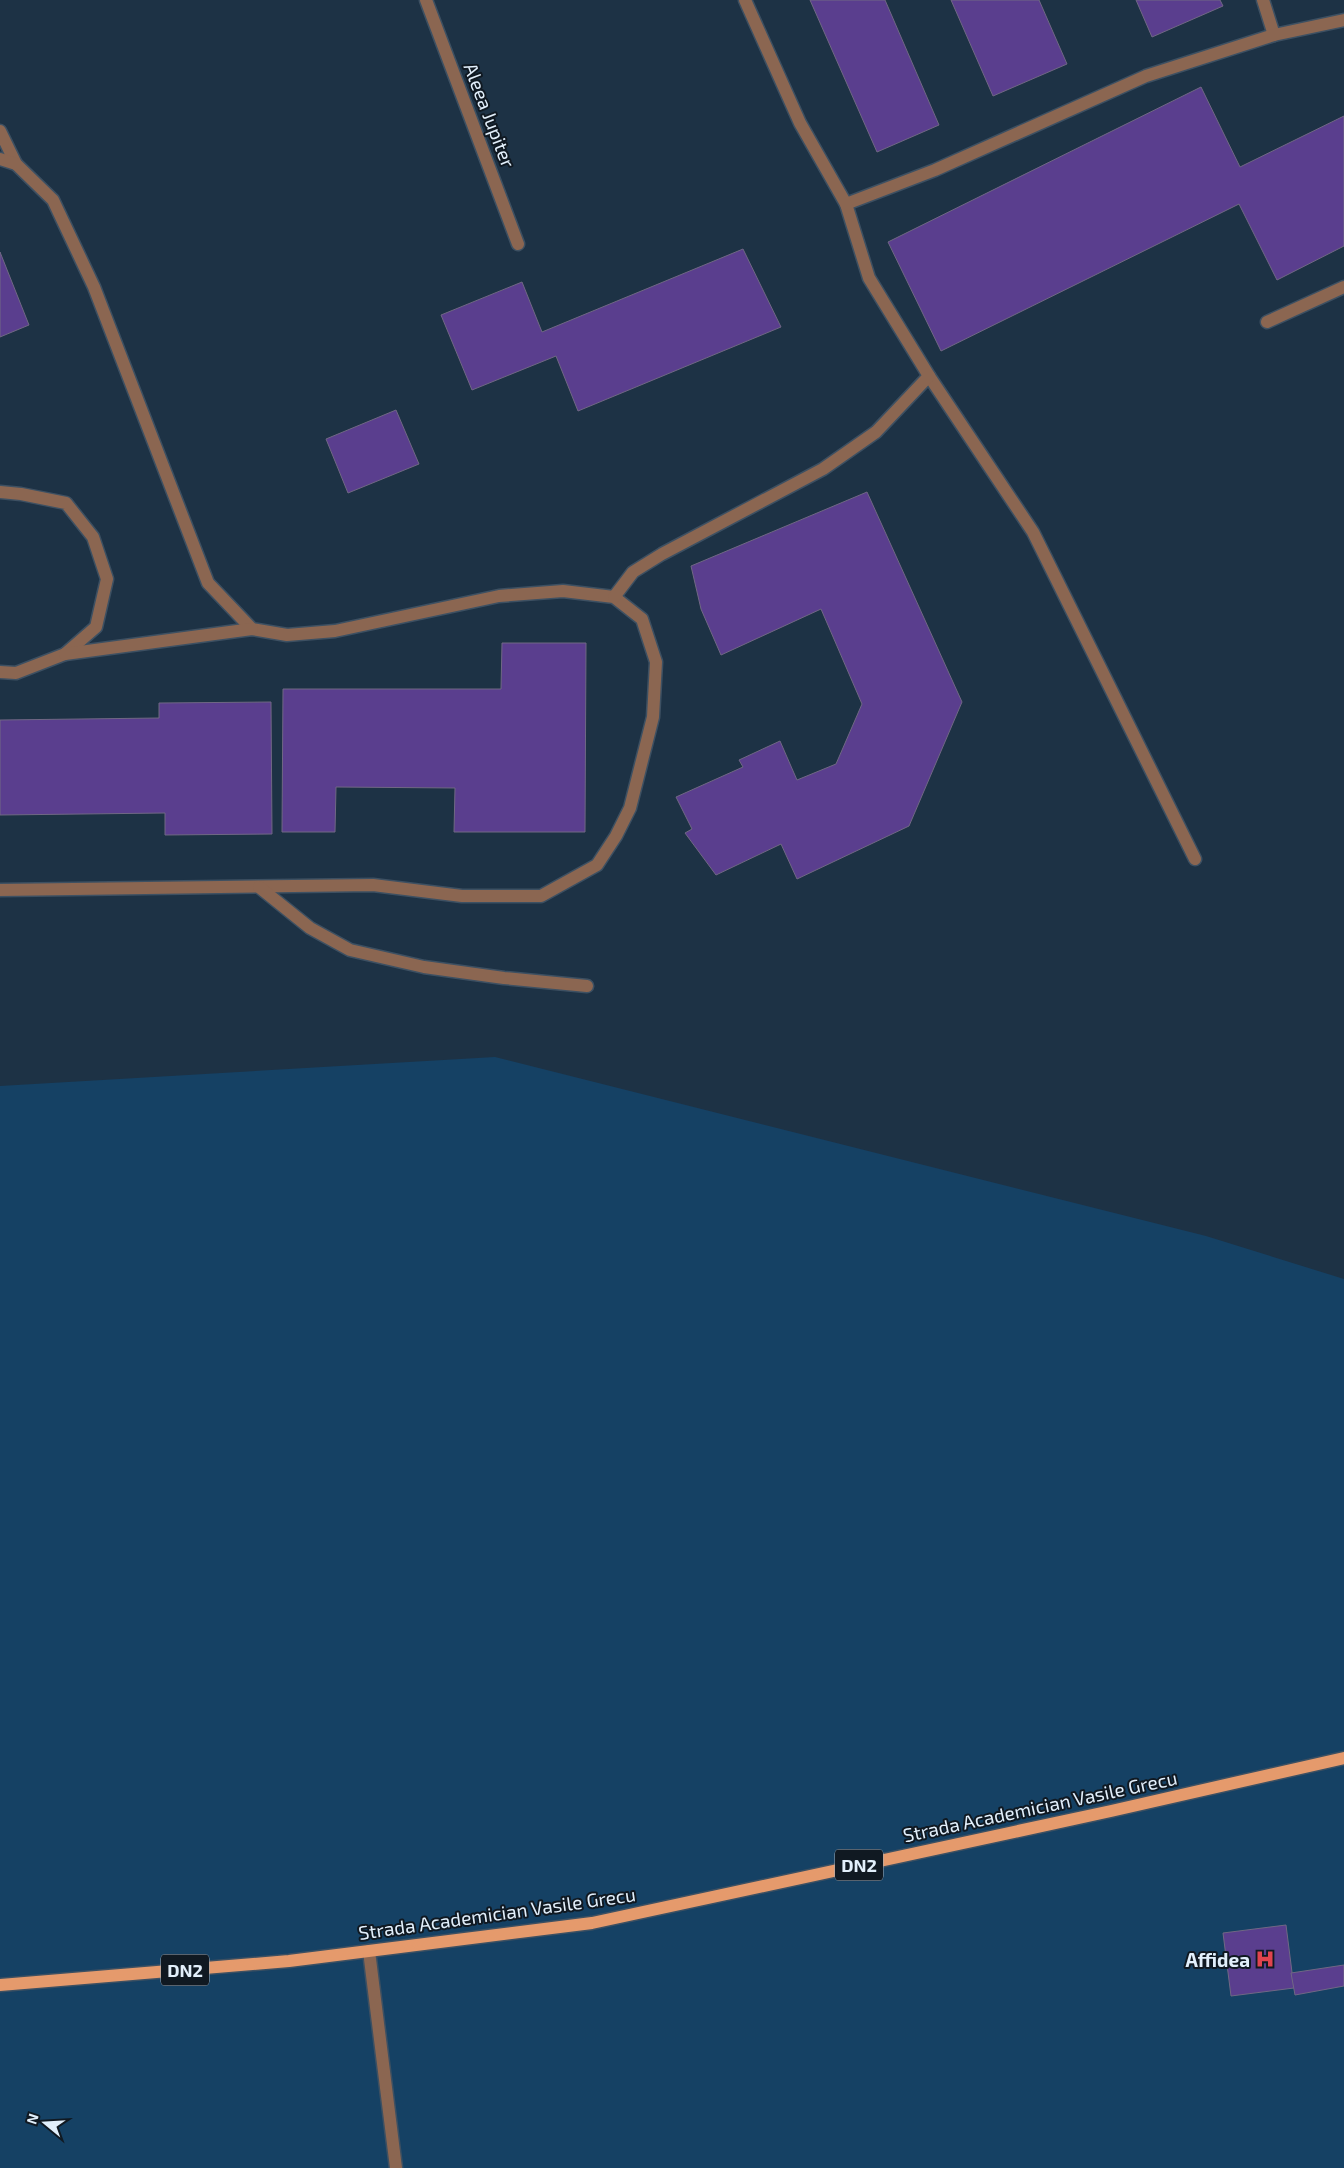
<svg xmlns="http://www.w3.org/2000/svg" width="1344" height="2168" font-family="'Exo 2',sans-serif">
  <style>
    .green { fill: #154164 }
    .building { fill: #5a3e8e; stroke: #706884 }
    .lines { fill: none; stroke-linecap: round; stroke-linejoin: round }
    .service-casing { stroke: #3d5062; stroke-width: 15 }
    .minor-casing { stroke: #3d5062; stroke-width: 15 }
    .primary-casing { stroke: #3d5062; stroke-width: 15 }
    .service { stroke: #8b6651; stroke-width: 12 }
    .minor { stroke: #8b6651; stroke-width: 12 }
    .primary { stroke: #e59a6c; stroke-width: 12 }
    .labels { text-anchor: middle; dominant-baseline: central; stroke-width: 4; stroke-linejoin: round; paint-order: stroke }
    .shield { fill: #101922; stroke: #a3afba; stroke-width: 1 }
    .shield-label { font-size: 18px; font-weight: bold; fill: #e2effb }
    .street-label { font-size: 19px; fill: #e2effb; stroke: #101922 }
    .poi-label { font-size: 19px; font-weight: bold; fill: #e2effb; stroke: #101922; text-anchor: end }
  </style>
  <rect width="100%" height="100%" fill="#1d3245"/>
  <polygon class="green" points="495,1057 1206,1236 1344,1279 1344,2168 0,2168 0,1086"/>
  <g class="building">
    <polygon points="810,0 885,0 939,125 877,152"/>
    <polygon points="951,0 1039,0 1067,64 993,96"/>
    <polygon points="1136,0 1220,0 1223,6 1152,37"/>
    <polygon points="1201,87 1240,167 1344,116 1344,246 1277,280 1239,204 941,351 888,242"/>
    <polygon points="743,249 781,327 578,411 556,356 472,390 441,315 522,282 542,332"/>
    <polygon points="0,252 29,325 0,337"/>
    <polygon points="396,410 419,464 348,493 326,439"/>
    <polygon points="867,492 962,702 909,826 797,879 781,844 716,875 685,833 692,829 676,797 743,767 739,760 780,741 797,780 836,764 862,704 821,609 721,655 701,609 691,566"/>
    <polygon points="502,643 586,643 585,832 454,832 455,788 336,787 335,832 282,832 283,689 501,689"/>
    <polygon points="271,702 272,834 165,835 165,813 0,815 0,720 159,718 159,703"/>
    <polygon points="1286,1925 1294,1988 1231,1996 1223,1933"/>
    <polygon points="1344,1965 1344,1986 1295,1995 1291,1973"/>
  </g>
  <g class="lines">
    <g class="service-casing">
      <polyline id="service" points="929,376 1033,532 1195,859"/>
    </g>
    <g class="minor-casing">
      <g id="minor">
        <polyline points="426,0 518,244"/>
        <polyline points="1263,0 1274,35"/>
        <polyline points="0,131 16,164"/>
        <polyline points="0,159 16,164 53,200 94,287 208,583 252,629 287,635 335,631 499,596 563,591 614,597 642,619 656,662 653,717 630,808 616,836 597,865 541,896 462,896 373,885 0,890"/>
        <polyline points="846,204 935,170 1146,76 1274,35 1344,20"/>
        <polyline points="1267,322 1344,287"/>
        <polyline points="0,492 21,494 66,503 93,537 107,579 96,627 65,654 16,673 0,672"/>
        <polyline points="614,597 633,572 662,554 823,469 876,432 929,376 869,278 846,204 800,123 745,0"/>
        <polyline points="65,654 252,629"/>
        <polyline points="259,887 310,928 350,950 424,967 504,978 587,986"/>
        <polyline points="369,1951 396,2168"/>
      </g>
    </g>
    <g class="primary-casing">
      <polyline id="primary" points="0,1985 289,1961 592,1923 1111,1811 1344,1758"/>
    </g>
    <use href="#service" class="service"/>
    <use href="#minor" class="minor"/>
    <use href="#primary" class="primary"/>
  </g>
  <defs>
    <g id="hospital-bare" transform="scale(1.5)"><path d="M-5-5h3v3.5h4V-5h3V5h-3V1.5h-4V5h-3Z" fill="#e0444e" stroke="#101922" stroke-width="2.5" paint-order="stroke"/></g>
  </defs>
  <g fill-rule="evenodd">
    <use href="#hospital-bare" x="1265" y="1959"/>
  </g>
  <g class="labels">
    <g class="shield">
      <rect x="835" y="1849.5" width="48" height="31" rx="4"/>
      <rect x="161" y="1954.5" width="48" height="31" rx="4"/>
    </g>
    <g class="shield-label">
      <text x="859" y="1865">DN2</text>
      <text x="185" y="1970">DN2</text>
    </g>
    <g class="street-label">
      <text transform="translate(490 115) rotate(69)">Aleea Jupiter</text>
      <text transform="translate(1040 1806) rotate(-12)">Strada Academician Vasile Grecu</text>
      <text transform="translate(497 1913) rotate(-8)">Strada Academician Vasile Grecu</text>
    </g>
    <g class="poi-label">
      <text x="1250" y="1959">Affidea</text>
    </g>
  </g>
  <g transform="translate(45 2123) rotate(288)" stroke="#101922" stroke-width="4" paint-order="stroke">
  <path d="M0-4L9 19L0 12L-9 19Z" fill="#e2effb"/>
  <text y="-8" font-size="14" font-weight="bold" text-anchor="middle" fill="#e2effb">N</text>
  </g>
</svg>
